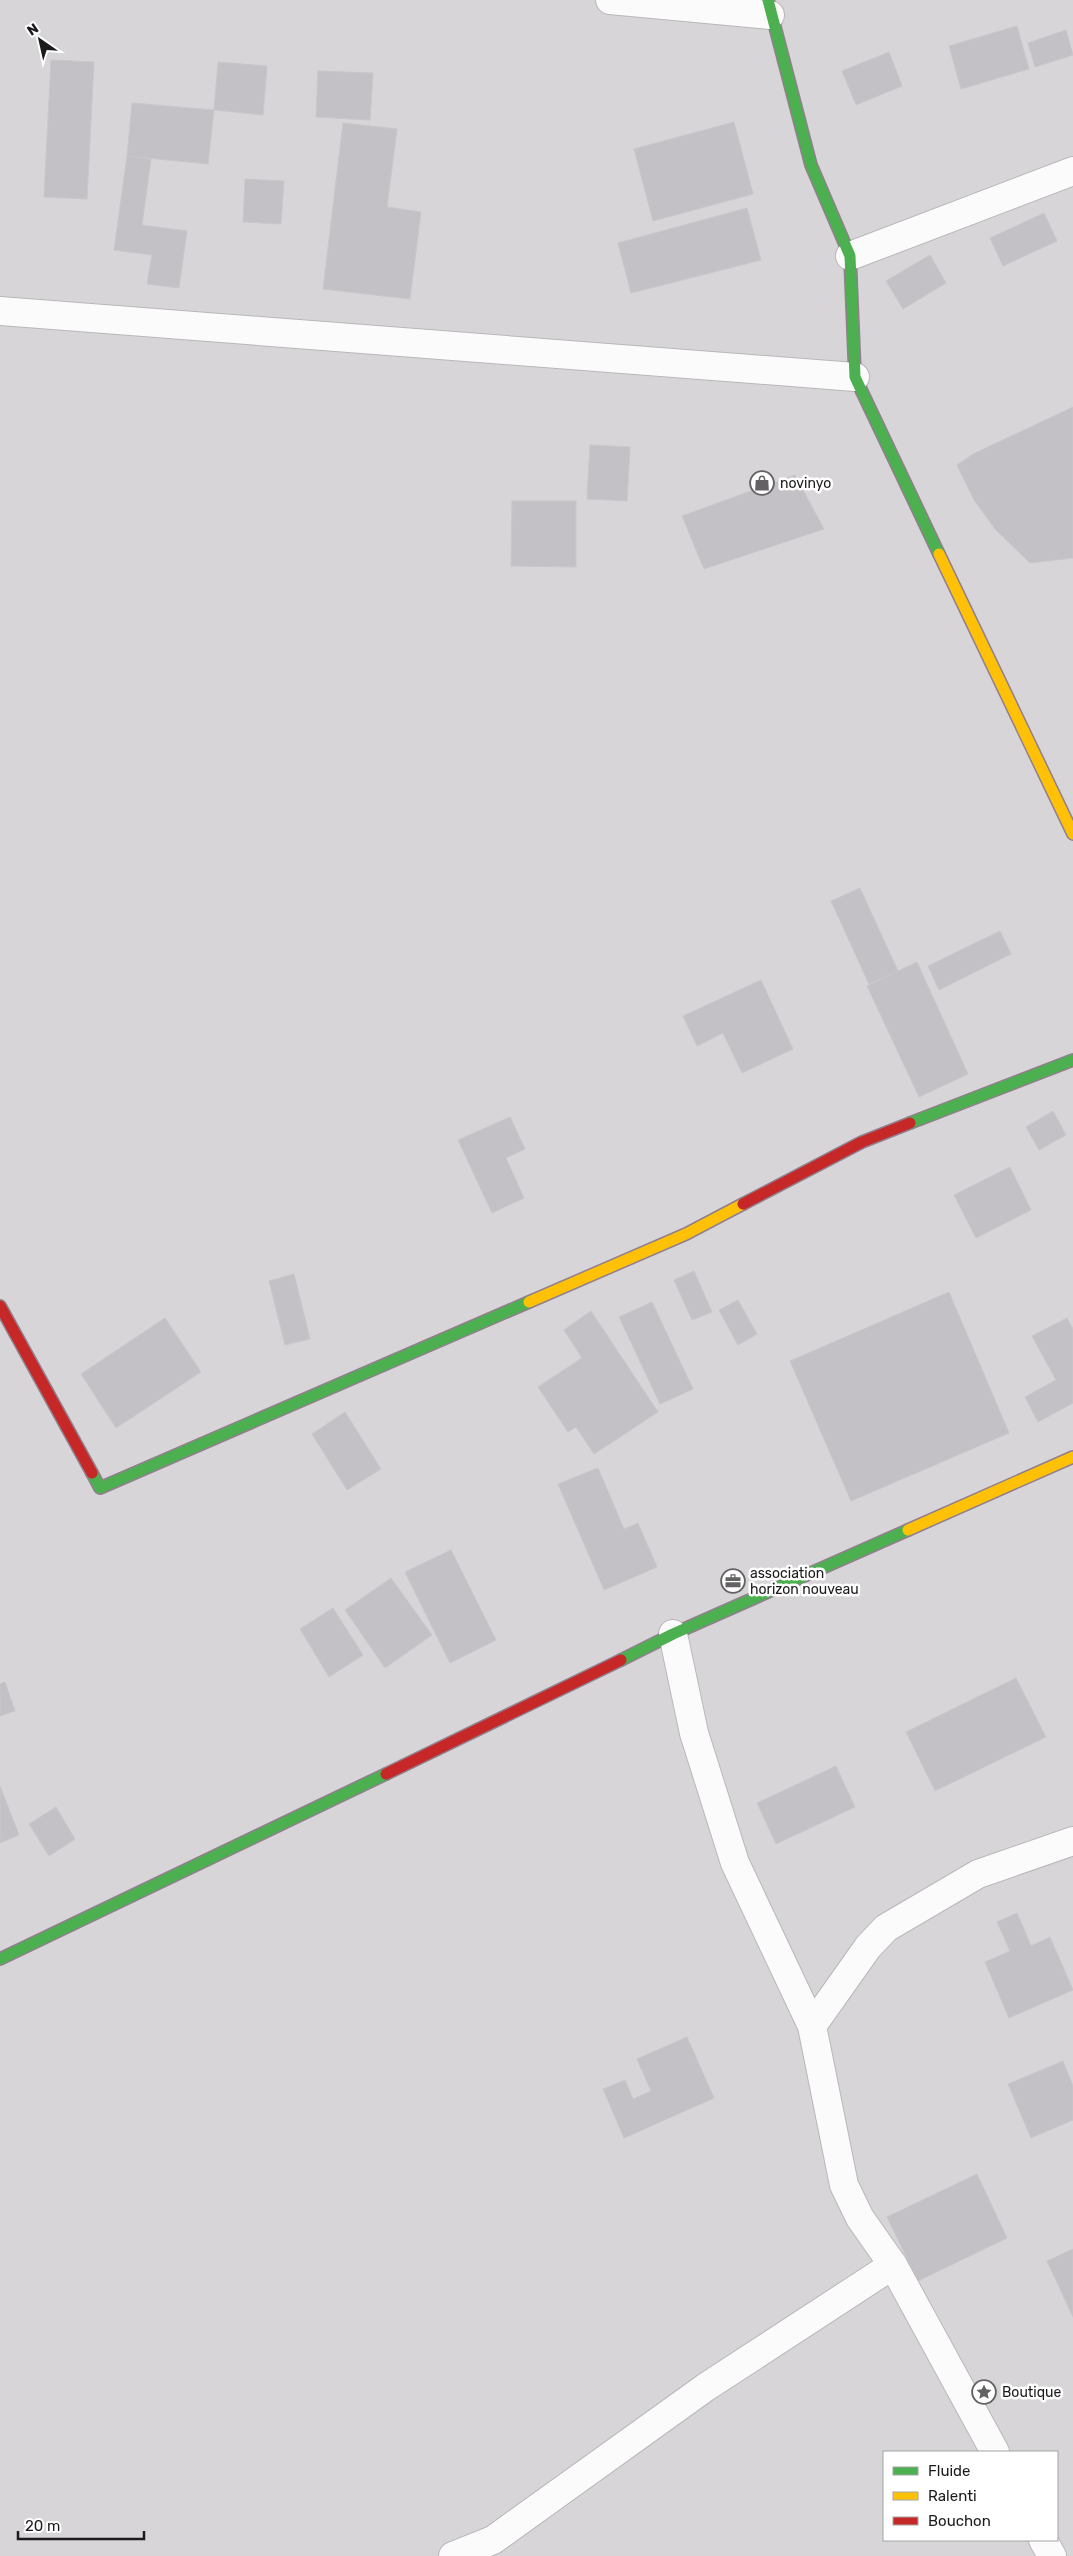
<svg xmlns="http://www.w3.org/2000/svg" width="1073" height="2556" font-family="Rubik,sans-serif">
  <style>
    .residential { fill: #d7d5d8; fill-rule: evenodd }
    .building { fill: #c4c1c6; stroke: #cac6cc }
    .lines { fill: none; stroke-linecap: round; stroke-linejoin: round }
    .street-casing { stroke: #b9b7b9; stroke-width: 30 }
    .fast-casing { stroke: #917f8e; stroke-width: 14 }
    .slow-casing { stroke: #917f8e; stroke-width: 14 }
    .jam-casing { stroke: #917f8e; stroke-width: 14 }
    .street { stroke: #fcfbfc; stroke-width: 28 }
    .fast { stroke: #4caf50; stroke-width: 11 }
    .slow { stroke: #ffc107; stroke-width: 11 }
    .jam { stroke: #c62828; stroke-width: 11 }
    .labels { text-anchor: middle; dominant-baseline: central; stroke-width: 5; stroke-linejoin: round; paint-order: stroke }
    .poi-label { font-size: 14px; fill: #1b1b1b; stroke: #fff; text-anchor: start }
  </style>
  <rect width="100%" height="100%" fill="#e8e4e9"/>
  <path class="residential" d="M 0,0 L 1073,0 L 1073,2556 L 0,2556 ZM 884,2452 L 1057,2452 L 1057,2540 L 884,2540 Z"/>
  <g class="building">
    <polygon points="1017,26 1029,69 961,89 949,46"/>
    <polygon points="1066,30 1073,55 1035,67 1028,43"/>
    <polygon points="889,52 902,86 856,105 842,71"/>
    <polygon points="51,60 94,62 87,199 44,197"/>
    <polygon points="218,62 267,66 263,115 214,110"/>
    <polygon points="318,71 373,73 370,120 316,117"/>
    <polygon points="132,103 214,110 208,164 127,156"/>
    <polygon points="734,122 753,194 653,221 634,149"/>
    <polygon points="343,123 397,129 387,207 421,212 410,299 323,289"/>
    <polygon points="127,156 151,159 142,225 187,231 179,288 147,284 152,255 114,250"/>
    <polygon points="245,179 284,181 281,224 243,222"/>
    <polygon points="747,208 761,260 631,293 618,243"/>
    <polygon points="1044,213 1057,241 1003,266 990,238"/>
    <polygon points="930,255 946,283 903,309 886,281"/>
    <polygon points="1073,407 1073,558 1030,563 995,529 974,500 957,465 973,454"/>
    <polygon points="590,445 630,447 627,501 587,499"/>
    <polygon points="795,475 824,529 704,569 682,516"/>
    <polygon points="512,501 576,501 576,567 511,566"/>
    <polygon points="860,888 898,971 869,984 831,901"/>
    <polygon points="1000,931 1011,954 939,990 928,966"/>
    <polygon points="917,962 968,1074 919,1097 867,986"/>
    <polygon points="761,980 793,1049 742,1073 723,1033 697,1046 683,1016"/>
    <polygon points="1053,1111 1066,1135 1039,1150 1026,1127"/>
    <polygon points="510,1117 525,1149 506,1158 524,1198 492,1213 458,1140"/>
    <polygon points="1010,1167 1031,1210 976,1238 954,1195"/>
    <polygon points="694,1271 712,1312 692,1320 674,1280"/>
    <polygon points="294,1274 310,1339 285,1345 269,1281"/>
    <polygon points="949,1292 1009,1433 851,1501 790,1361"/>
    <polygon points="738,1300 757,1334 738,1345 719,1310"/>
    <polygon points="652,1302 693,1389 660,1404 619,1317"/>
    <polygon points="591,1311 658,1412 594,1454 576,1427 568,1432 538,1387 582,1358 564,1330"/>
    <polygon points="165,1318 201,1372 116,1428 81,1374"/>
    <polygon points="1067,1318 1073,1329 1073,1403 1038,1422 1025,1397 1056,1380 1032,1336"/>
    <polygon points="345,1412 381,1469 347,1490 312,1434"/>
    <polygon points="598,1468 624,1529 638,1523 657,1567 604,1590 558,1484"/>
    <polygon points="451,1550 496,1640 450,1663 405,1572"/>
    <polygon points="391,1578 432,1635 385,1668 345,1610"/>
    <polygon points="333,1608 363,1655 329,1677 300,1629"/>
    <polygon points="1016,1678 1046,1737 935,1791 906,1732"/>
    <polygon points="5,1682 15,1711 0,1716 0,1684"/>
    <polygon points="836,1766 855,1807 776,1844 757,1803"/>
    <polygon points="0,1786 19,1835 0,1843"/>
    <polygon points="56,1807 75,1839 49,1856 29,1824"/>
    <polygon points="1017,1913 1031,1946 1050,1937 1073,1990 1009,2018 985,1962 1010,1951 997,1922"/>
    <polygon points="687,2037 714,2098 624,2138 603,2089 625,2080 633,2099 651,2091 637,2059"/>
    <polygon points="1063,2061 1073,2086 1073,2120 1031,2138 1008,2084"/>
    <polygon points="977,2174 1007,2238 918,2281 887,2217"/>
    <polygon points="1073,2249 1073,2317 1047,2261"/>
  </g>
  <g class="lines">
    <g class="street-casing">
      <g id="street">
        <polyline points="610,0 770,15"/>
        <polyline points="850,256 1073,171"/>
        <polyline points="0,311 855,377"/>
        <polyline points="673,1634 694,1733 735,1863 812,2026 844,2185 860,2218 893,2265 995,2452"/>
        <polyline points="812,2026 868,1947 886,1928 978,1874 1073,1841"/>
        <polyline points="1043,2540 1052,2556"/>
        <polyline points="453,2556 493,2540 706,2387 893,2265"/>
      </g>
    </g>
    <g class="fast-casing">
      <g id="fast">
        <polyline points="768,0 811,165 850,256 855,377 939,554"/>
        <polyline points="910,1123 1073,1060"/>
        <polyline points="92,1473 100,1488 529,1302"/>
        <polyline points="621,1660 673,1634 908,1530"/>
        <polyline points="0,1959 386,1774"/>
      </g>
    </g>
    <g class="slow-casing">
      <g id="slow">
        <polyline points="939,554 1073,834"/>
        <polyline points="529,1302 686,1234 743,1204"/>
        <polyline points="908,1530 1073,1457"/>
      </g>
    </g>
    <g class="jam-casing">
      <g id="jam">
        <polyline points="743,1204 862,1142 910,1123"/>
        <polyline points="0,1306 92,1473"/>
        <polyline points="386,1774 621,1660"/>
      </g>
    </g>
    <use href="#street" class="street"/>
    <use href="#fast" class="fast"/>
    <use href="#slow" class="slow"/>
    <use href="#jam" class="jam"/>
  </g>
  <defs>
    <g id="shop-ring" transform="scale(1.25)"><circle r="9.5" fill="#fff" stroke="#636163" stroke-width="1.5"/><path d="M-5-2.5h2.3a2.7 3.5 0 0 1 5.4 0H5L5.5 6h-11ZM-1.5-2.5h3a1.5 2.3 0 0 0-3 0Z" fill="#636163"/></g>
    <g id="office-ring" transform="scale(1.25)"><circle r="9.5" fill="#fff" stroke="#636163" stroke-width="1.5"/><path d="M-6-3h4V-5.5h4V-3h4V5H-6ZM-1-4.5V-3h2v-1.5ZM-6 0V1H6V0Z" fill="#636163"/></g>
    <g id="sight-ring" transform="scale(1.25)"><circle r="9.5" fill="#fff" stroke="#636163" stroke-width="1.5"/><path d="M0-6L1.8-2.2L6-1.7L2.9 1.2L3.7 5.4L0 3.3L-3.7 5.4L-2.9 1.2L-6-1.7L-1.8-2.2Z" fill="#636163"/></g>
  </defs>
  <g fill-rule="evenodd">
    <use href="#shop-ring" x="762" y="483"/>
    <use href="#office-ring" x="733" y="1581"/>
    <use href="#sight-ring" x="984" y="2392"/>
  </g>
  <g class="labels">
    <g class="poi-label">
      <text x="780" y="483">novinyo</text>
      <text x="750" y="1573">association<tspan x="750" dy="16">horizon nouveau</tspan></text>
      <text x="1002" y="2392">Boutique</text>
    </g>
  </g>
  <rect x="883" y="2451" width="175" height="90" fill="#ffffff" stroke="#a4a4a4"/>
  <rect x="893" y="2467" width="25" height="8" fill="#4caf50" stroke="#a4a4a4"/>
  <text x="928" y="2476" font-size="15" fill="#1b1b1b">Fluide</text>
  <rect x="893" y="2492" width="25" height="8" fill="#ffc107" stroke="#a4a4a4"/>
  <text x="928" y="2501" font-size="15" fill="#1b1b1b">Ralenti</text>
  <rect x="893" y="2517" width="25" height="8" fill="#c62828" stroke="#a4a4a4"/>
  <text x="928" y="2526" font-size="15" fill="#1b1b1b">Bouchon</text>
  <g transform="translate(40 40) rotate(326)" stroke="#ffffff" stroke-width="4" paint-order="stroke">
  <path d="M0-4L9 19L0 12L-9 19Z" fill="#1b1b1b"/>
  <text y="-8" font-size="14" font-weight="bold" text-anchor="middle" fill="#1b1b1b">N</text>
  </g>
  <path d="M18 2531v8h126v-8" fill="none" stroke="#1b1b1b" stroke-width="2.5"/>
  <text x="25" y="2531" font-size="15" fill="#1b1b1b" stroke="#ffffff" stroke-width="4" paint-order="stroke">20 m</text>
</svg>
